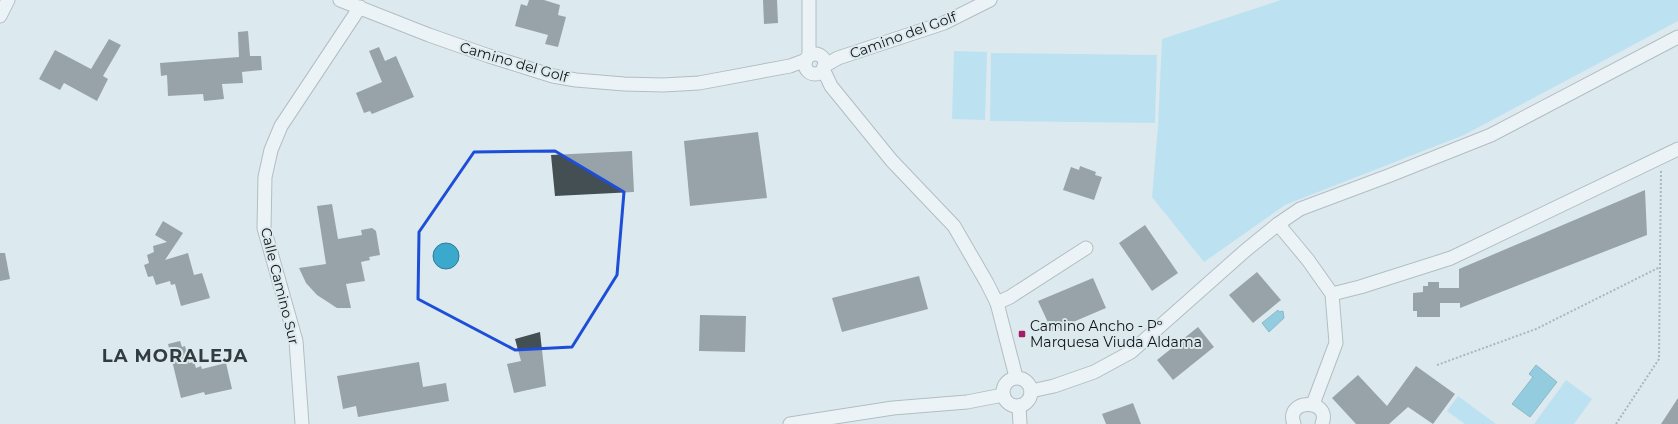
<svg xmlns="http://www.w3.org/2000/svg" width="1678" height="424" font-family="Montserrat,sans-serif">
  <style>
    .green { fill: #96d9f3 }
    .water { fill: #3ba8cd; stroke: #2e7c96 }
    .building { fill: #444f53 }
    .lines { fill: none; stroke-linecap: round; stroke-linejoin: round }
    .minor-casing { stroke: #7d898d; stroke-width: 15 }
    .path { stroke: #71797d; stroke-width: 2; stroke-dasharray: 2 2; stroke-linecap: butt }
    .minor { stroke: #fff; stroke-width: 13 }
    .marked { fill: none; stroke: #1d4ed8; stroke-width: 3; stroke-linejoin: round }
    .poi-dot { fill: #a51d66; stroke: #dce9ee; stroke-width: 1.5 }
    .labels { text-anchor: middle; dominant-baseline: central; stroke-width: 4; stroke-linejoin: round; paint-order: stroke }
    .street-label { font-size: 14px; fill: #101416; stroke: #dce9ee }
    .poi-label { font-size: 14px; fill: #101416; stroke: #dce9ee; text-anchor: start }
    .district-label { font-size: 18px; font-weight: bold; letter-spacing: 1px; fill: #323c40; stroke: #dce9ee }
  </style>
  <rect width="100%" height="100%" fill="#dce9ee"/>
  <g class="green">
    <polygon points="1281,0 1678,0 1678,21 1464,135 1285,205 1204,262 1152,197 1158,126 1162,39"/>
    <polygon points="954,51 987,52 985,120 952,119"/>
    <polygon points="991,53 1157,55 1155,123 990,121"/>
    <polygon points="1566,380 1592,399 1574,424 1534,424"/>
    <polygon points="1458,396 1496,424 1465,424 1447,411"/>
  </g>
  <g class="water">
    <circle cx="446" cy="256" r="13"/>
    <polygon points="1278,310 1279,312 1283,311 1284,318 1269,332 1262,323"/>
    <polygon points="1536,365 1557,382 1530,417 1512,404 1533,377 1529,374"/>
  </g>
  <g class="building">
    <polygon points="529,0 544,0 560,5 558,15 566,17 558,47 545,44 548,35 515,26 521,4 527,6"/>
    <polygon points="763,0 777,0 778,23 764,24"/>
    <polygon points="248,31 250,56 261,56 262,70 242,72 243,83 222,84 224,99 204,101 203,94 168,96 167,75 161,76 160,63 239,57 238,32"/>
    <polygon points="109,39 121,45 103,76 108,79 97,101 64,83 60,90 39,79 55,50 91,69"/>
    <polygon points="379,47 385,61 396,56 414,97 372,114 370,111 364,113 356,93 382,82 369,51"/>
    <polygon points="758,132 767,198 690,206 684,141"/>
    <polygon points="632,151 634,192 555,196 551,155"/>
    <polygon points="1080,166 1096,172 1095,175 1102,177 1094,200 1063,190 1071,167 1079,170"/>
    <polygon points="1645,190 1647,235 1460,308 1460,303 1440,303 1440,317 1417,317 1417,311 1413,311 1413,293 1423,292 1423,286 1428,286 1428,282 1439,282 1439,288 1459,288 1459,269"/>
    <polygon points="332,204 338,239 362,235 361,230 372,228 376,231 380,255 369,257 370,260 361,262 365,281 346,284 351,308 337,308 317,295 306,283 299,268 326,264 317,206"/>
    <polygon points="163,221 183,233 165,260 188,253 194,275 202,273 210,298 181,306 175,284 171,285 170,281 156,285 153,276 148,277 144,265 149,263 147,255 154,252 153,246 167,242 155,235"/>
    <polygon points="1145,225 1178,273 1152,291 1119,243"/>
    <polygon points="0,253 5,253 10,279 0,281"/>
    <polygon points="1257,272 1281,300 1253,323 1229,295"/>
    <polygon points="919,276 928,309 842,332 832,298"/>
    <polygon points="1093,278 1106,308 1052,331 1038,301"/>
    <polygon points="700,315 746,316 745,352 699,351"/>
    <polygon points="1198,327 1214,347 1173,380 1157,360"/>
    <polygon points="540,332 546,386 514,393 507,364 521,361 515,339"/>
    <polygon points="180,341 182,347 185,346 189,363 194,362 196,368 201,366 202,369 226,363 232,389 205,395 204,392 181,398 168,344"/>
    <polygon points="419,362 423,387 446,383 449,401 358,417 356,406 343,409 337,376"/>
    <polygon points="1416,366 1455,394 1433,424 1408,407 1389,424 1356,424 1332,398 1358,375 1387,406"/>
    <polygon points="1678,398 1678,424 1661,424"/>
    <polygon points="1133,403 1141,424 1106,424 1102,414"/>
  </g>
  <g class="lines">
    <g class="minor-casing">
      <g id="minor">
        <polyline points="340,0 429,35 489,56 553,76 576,80 624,84 663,85 699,83 790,66 806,60"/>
        <polyline points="0,16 8,0"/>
        <circle cx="815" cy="64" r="10"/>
        <polyline points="809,56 809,0"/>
        <polyline points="824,66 838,58 944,23 990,0"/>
        <polyline points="823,69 831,86 892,161 954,226 987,283 997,303 1016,377"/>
        <polyline points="1278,224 1308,260 1332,294 1336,343 1313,404"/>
        <polyline points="1332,294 1360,287 1451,258 1678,149"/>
        <polyline points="997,303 1010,297 1086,248"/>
        <circle cx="1017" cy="392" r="14"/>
        <polyline points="1031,391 1054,386 1094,372 1131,352 1246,250 1278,224 1300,209 1388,176 1491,135 1678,37"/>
        <polyline points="1019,406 1020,424"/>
        <polyline points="302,424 296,341 264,228 265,177 271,150 281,126 360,7"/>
        <polyline points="790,424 893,408 967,402 1003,395"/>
        <path d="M 1294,424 C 1284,398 1332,398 1322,424"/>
      </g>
    </g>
    <g class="path">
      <polyline points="1437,365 1536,329 1660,267"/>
      <polyline points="1616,424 1659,359 1661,170"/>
    </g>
    <use href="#minor" class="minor"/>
  </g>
  <path d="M0 0H1678V424H0ZM 555,151 L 624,192 L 617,275 L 572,347 L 515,350 L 418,299 L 419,232 L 474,152 Z" fill="#dce9ee" fill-opacity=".55" fill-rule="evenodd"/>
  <path class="marked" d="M 555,151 L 624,192 L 617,275 L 572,347 L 515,350 L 418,299 L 419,232 L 474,152 Z"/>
  <rect class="poi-dot" x="1018" y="330" width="8" height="8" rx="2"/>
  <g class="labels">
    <g class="street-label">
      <text transform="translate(903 35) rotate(-20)">Camino del Golf</text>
      <text transform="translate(514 62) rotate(16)">Camino del Golf</text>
      <text transform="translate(280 286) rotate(76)">Calle Camino Sur</text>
    </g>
    <g class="poi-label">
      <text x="1030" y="326">Camino Ancho - Pº<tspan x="1030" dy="16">Marquesa Viuda Aldama</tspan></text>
    </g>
    <g class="district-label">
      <text x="175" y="356">LA MORALEJA</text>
    </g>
  </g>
</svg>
